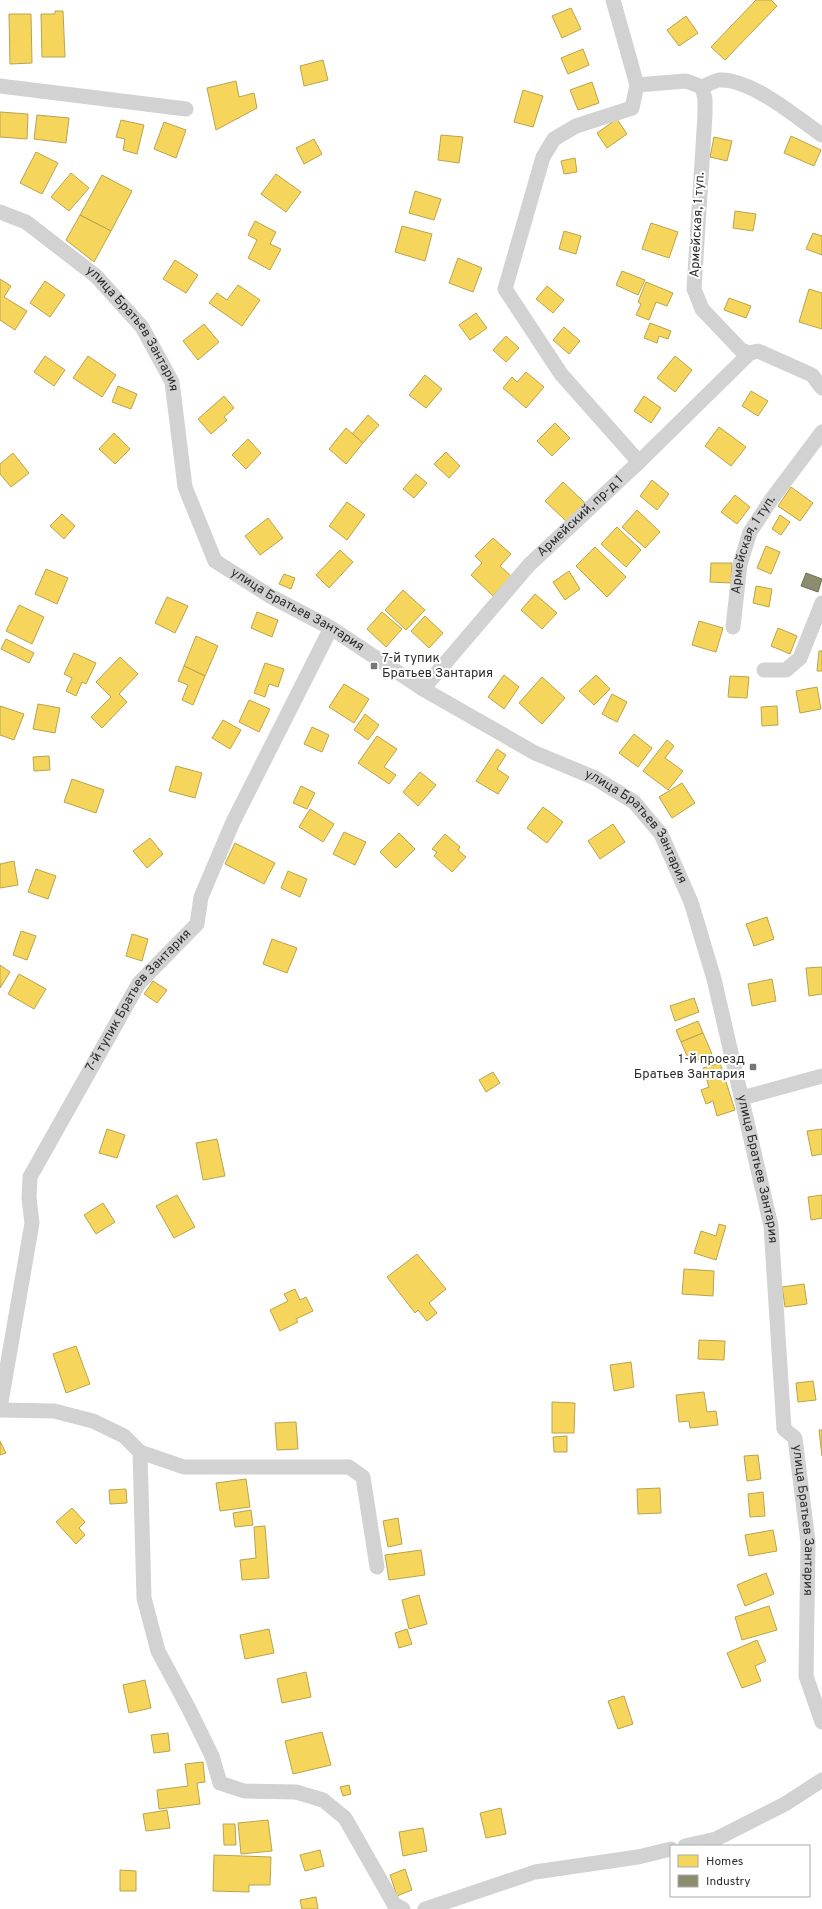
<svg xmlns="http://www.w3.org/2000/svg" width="822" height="1909" font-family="Overpass,sans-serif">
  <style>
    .homes { fill: #f6d55c; stroke: #baa34e }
    .industry { fill: #8c8c6e; stroke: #70705a }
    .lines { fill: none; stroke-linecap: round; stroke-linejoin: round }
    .street { stroke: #d2d2d2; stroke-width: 15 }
    .poi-dot { fill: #767676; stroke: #fff; stroke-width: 1.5 }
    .labels { text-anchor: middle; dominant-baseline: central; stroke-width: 4; stroke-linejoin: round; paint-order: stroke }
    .street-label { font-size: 13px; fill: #2d2d2d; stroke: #fff }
    .poi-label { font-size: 13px; fill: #2d2d2d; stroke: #fff; text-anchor: start }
  </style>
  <rect width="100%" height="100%" fill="#fff"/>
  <g class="homes">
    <polygon points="756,0 771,0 777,6 725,60 711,47"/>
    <polygon points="571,8 581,29 562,38 552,16"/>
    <polygon points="55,11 63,11 65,57 42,57 41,14 55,14"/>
    <polygon points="9,14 31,14 32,63 10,64"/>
    <polygon points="686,16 698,33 679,46 667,30"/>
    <polygon points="583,49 589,65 568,74 561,58"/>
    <polygon points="323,60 328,80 304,86 300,66"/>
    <polygon points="236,81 239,97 254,93 257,108 216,130 207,88"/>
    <polygon points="592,82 599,103 578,110 570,90"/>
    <polygon points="523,90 543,96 533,127 514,122"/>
    <polygon points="0,112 28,114 27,139 0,137"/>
    <polygon points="37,115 69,118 66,143 34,139"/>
    <polygon points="617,119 627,134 607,148 597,133"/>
    <polygon points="121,120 144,125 137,154 123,150 125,139 116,137"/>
    <polygon points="164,122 186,130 176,158 154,149"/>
    <polygon points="441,135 463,137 459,163 438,160"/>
    <polygon points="791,136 821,150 814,166 784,153"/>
    <polygon points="714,137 732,141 727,161 710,157"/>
    <polygon points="314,139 322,154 304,164 296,148"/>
    <polygon points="36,152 58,163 42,194 20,183"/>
    <polygon points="575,158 577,172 564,174 561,161"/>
    <polygon points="71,173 89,188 69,211 51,197"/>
    <polygon points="276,174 301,192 286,212 261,194"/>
    <polygon points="102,175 132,191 111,231 80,215"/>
    <polygon points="415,191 441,199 434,220 409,213"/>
    <polygon points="735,211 756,214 753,231 733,228"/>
    <polygon points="80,215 111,231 94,262 66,240"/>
    <polygon points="255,221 276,232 270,244 281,249 270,270 248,258 257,240 248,235"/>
    <polygon points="651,223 678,232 669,258 642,249"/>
    <polygon points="402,226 432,234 425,261 395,252"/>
    <polygon points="564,231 581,236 576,254 559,249"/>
    <polygon points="813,233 822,236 822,255 806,249"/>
    <polygon points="458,258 482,268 473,292 449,283"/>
    <polygon points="175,260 198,275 186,293 163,279"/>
    <polygon points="622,271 645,280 638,295 616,285"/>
    <polygon points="0,279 11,286 4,297 27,311 15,330 0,320"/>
    <polygon points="45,281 65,295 50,317 30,303"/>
    <polygon points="646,282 673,293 667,306 656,302 649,320 636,315 641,304 638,302"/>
    <polygon points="238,285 260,300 242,326 209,303 217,293 227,300"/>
    <polygon points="547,286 564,300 553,313 536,299"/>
    <polygon points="809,289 822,293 822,329 799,322"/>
    <polygon points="729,298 751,306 746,318 724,310"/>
    <polygon points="476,313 487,328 470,340 459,325"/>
    <polygon points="650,323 671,331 668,339 659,336 657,343 644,338"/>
    <polygon points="204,324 219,342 198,360 183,341"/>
    <polygon points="564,327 580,341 569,354 553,340"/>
    <polygon points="506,336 519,348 506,362 493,350"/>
    <polygon points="45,356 65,370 54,386 34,372"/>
    <polygon points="88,356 116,375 102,397 73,378"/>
    <polygon points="675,356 692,370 675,392 657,378"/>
    <polygon points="526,372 544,387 526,408 503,388 512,377 517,382"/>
    <polygon points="425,375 442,389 426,408 409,395"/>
    <polygon points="118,386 137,394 131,409 112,402"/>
    <polygon points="751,391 768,401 758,416 742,406"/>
    <polygon points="224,396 234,408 224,417 227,420 211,434 198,419"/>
    <polygon points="644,396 661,408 651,423 634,411"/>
    <polygon points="368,415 379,425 363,443 352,434"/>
    <polygon points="555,423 570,438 552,456 537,441"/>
    <polygon points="719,427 746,447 731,466 705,446"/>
    <polygon points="346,428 363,443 346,464 329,449"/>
    <polygon points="114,433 130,449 115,464 99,449"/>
    <polygon points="248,439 261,453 246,469 232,455"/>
    <polygon points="446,452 460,466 449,478 434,464"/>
    <polygon points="13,453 29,473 11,487 0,474 0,464"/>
    <polygon points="416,474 427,483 414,498 403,489"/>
    <polygon points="652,480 669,494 657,510 640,496"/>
    <polygon points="563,482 585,503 567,522 545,501"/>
    <polygon points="791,487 813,503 800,521 778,506"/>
    <polygon points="735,495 750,507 737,524 721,512"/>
    <polygon points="347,502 365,515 347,540 329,526"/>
    <polygon points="637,510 660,532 645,548 622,527"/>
    <polygon points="62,514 75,526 64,539 50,526"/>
    <polygon points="780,515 790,522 781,535 772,529"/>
    <polygon points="268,518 283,538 260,555 245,536"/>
    <polygon points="617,527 641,550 626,567 601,544"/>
    <polygon points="493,538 511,554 500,566 511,576 493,596 471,575 482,563 475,556"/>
    <polygon points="766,546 780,552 771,574 757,568"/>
    <polygon points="595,547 626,577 607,597 576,566"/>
    <polygon points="340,550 353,562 329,588 316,575"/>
    <polygon points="711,563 732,563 731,583 710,582"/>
    <polygon points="46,569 68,578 57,604 35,594"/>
    <polygon points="569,571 580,589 565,600 553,582"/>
    <polygon points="284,574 295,578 291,589 279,584"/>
    <polygon points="756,586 772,589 769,607 753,603"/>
    <polygon points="403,590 425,610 406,630 385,610"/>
    <polygon points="535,594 557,613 542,629 521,610"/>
    <polygon points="167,597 188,606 175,633 155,623"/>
    <polygon points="19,605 44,617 32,644 6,631"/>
    <polygon points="257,612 278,620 272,637 251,628"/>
    <polygon points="382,612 402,629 386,647 367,629"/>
    <polygon points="425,616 443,633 429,648 411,631"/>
    <polygon points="699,621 723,628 716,652 692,645"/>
    <polygon points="778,628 797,636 790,654 771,646"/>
    <polygon points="196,636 218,646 205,676 184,666"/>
    <polygon points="6,639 34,653 29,663 1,649"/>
    <polygon points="819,651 822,651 822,671 817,671"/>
    <polygon points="74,653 96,663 86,684 82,682 76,696 66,691 72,678 64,674"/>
    <polygon points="120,657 138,674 119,694 127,702 102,728 91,717 111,697 96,682"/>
    <polygon points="265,663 284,669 278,687 269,684 265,697 254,693"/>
    <polygon points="184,666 205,676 193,705 182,700 188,685 178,681"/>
    <polygon points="504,675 519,687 504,709 488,697"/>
    <polygon points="596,675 610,689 594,705 579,691"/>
    <polygon points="730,676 749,677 747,698 728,697"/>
    <polygon points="542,677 565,698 542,724 519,703"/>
    <polygon points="344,684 369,699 354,723 329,707"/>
    <polygon points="817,687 821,709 800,713 796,691"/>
    <polygon points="612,694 627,702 617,722 602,714"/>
    <polygon points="249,700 270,709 259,732 239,722"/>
    <polygon points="38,704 60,708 55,733 33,729"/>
    <polygon points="0,706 24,714 14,740 0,735"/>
    <polygon points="777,706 778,725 762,726 761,707"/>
    <polygon points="365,714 379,725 368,740 354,730"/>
    <polygon points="223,720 241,730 230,749 212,738"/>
    <polygon points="312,727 329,735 322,752 304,744"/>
    <polygon points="634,734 652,748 638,767 619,753"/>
    <polygon points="377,736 397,749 384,767 396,775 389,784 358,763"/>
    <polygon points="667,740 674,746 665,758 683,771 668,790 643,771"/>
    <polygon points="497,749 506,755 497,769 509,777 498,794 476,781"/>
    <polygon points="49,756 50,770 34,771 33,757"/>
    <polygon points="176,766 202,773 195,798 169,791"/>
    <polygon points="420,772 436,785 418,806 403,792"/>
    <polygon points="72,779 104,790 96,813 64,802"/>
    <polygon points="682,783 695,803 672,818 659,797"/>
    <polygon points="301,786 315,793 307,809 293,803"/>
    <polygon points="543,807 563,822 547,843 527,828"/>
    <polygon points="310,809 334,824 323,842 299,827"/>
    <polygon points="613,824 625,842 600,859 588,841"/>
    <polygon points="344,832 366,842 355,865 333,854"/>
    <polygon points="399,833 415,849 396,868 380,852"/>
    <polygon points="445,834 460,847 458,850 466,857 452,872 434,856 437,852 432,849"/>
    <polygon points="150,838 163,854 147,868 133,851"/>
    <polygon points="235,843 275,863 264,884 225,864"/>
    <polygon points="14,861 18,885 0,888 0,864"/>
    <polygon points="36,869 56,876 48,899 28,892"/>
    <polygon points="288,871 307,879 300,897 281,888"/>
    <polygon points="767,917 774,939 754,946 746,924"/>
    <polygon points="21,931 36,936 27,960 13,955"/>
    <polygon points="132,934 148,939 142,961 126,956"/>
    <polygon points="272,939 297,948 287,973 263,964"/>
    <polygon points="0,965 10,972 0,988"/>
    <polygon points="822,967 822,994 809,996 806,968"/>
    <polygon points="19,974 46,989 34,1009 8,994"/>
    <polygon points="772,979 776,1001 752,1006 748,984"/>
    <polygon points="153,981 167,990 157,1003 144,994"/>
    <polygon points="694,998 699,1012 675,1021 670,1006"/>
    <polygon points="698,1021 703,1033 681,1042 676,1030"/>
    <polygon points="703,1033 712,1054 690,1063 681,1042"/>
    <polygon points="720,1063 735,1110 717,1116 713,1101 706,1104 701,1090 709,1087 703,1068"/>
    <polygon points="493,1072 500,1083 486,1092 479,1080"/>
    <polygon points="107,1129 125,1135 117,1158 99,1153"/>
    <polygon points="822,1129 822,1154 812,1156 807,1131"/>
    <polygon points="217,1139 225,1176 203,1180 196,1143"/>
    <polygon points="177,1195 195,1227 174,1238 156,1206"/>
    <polygon points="822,1195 822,1218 811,1220 808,1197"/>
    <polygon points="103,1203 115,1222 96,1234 84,1215"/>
    <polygon points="719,1224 726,1226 716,1260 694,1253 701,1231 716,1236"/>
    <polygon points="417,1254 446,1289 429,1303 437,1313 427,1321 418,1310 415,1313 387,1277"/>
    <polygon points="684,1269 714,1271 713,1296 682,1294"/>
    <polygon points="804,1284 807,1304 785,1307 782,1287"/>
    <polygon points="295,1289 300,1300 306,1297 313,1311 296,1319 298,1322 280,1331 270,1310 288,1301 284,1294"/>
    <polygon points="699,1340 725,1341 724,1360 698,1359"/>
    <polygon points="76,1346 90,1384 66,1393 53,1354"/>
    <polygon points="631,1362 634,1387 614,1391 610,1365"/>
    <polygon points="813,1381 816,1400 798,1402 796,1383"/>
    <polygon points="704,1392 707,1412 716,1411 718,1425 690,1428 689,1421 679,1422 676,1395"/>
    <polygon points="552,1402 575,1403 574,1433 552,1433"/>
    <polygon points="296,1422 298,1449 277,1450 275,1423"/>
    <polygon points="819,1430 822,1430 822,1456"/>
    <polygon points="567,1436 567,1452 554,1452 553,1437"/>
    <polygon points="0,1441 6,1453 0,1455"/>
    <polygon points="758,1455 761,1479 747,1481 744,1456"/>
    <polygon points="246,1479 250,1507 220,1511 216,1483"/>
    <polygon points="660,1488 661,1513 638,1514 637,1489"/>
    <polygon points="126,1489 127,1503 110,1504 109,1490"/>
    <polygon points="763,1492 765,1516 750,1517 748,1494"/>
    <polygon points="72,1508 85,1522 79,1528 85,1535 76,1544 56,1522"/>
    <polygon points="251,1510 253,1525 235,1527 233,1513"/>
    <polygon points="398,1518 402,1544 388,1547 383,1521"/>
    <polygon points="265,1526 269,1578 242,1580 240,1560 256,1558 254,1527"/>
    <polygon points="773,1530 777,1551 749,1556 745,1535"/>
    <polygon points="421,1550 425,1575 389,1580 385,1555"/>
    <polygon points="766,1573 774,1594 745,1606 737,1585"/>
    <polygon points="419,1595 427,1624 409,1629 402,1600"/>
    <polygon points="769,1606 777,1630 742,1640 735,1617"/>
    <polygon points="269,1629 274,1653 245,1659 240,1635"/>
    <polygon points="407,1629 412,1644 399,1648 395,1633"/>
    <polygon points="757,1640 766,1661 755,1666 761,1681 742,1688 727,1653"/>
    <polygon points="306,1672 311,1697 282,1703 277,1679"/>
    <polygon points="145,1680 151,1708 129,1713 123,1685"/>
    <polygon points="624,1696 633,1724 618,1729 608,1701"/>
    <polygon points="322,1732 331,1765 293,1774 285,1741"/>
    <polygon points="168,1733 170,1751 154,1753 151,1735"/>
    <polygon points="203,1762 205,1782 197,1783 200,1804 159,1809 157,1790 188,1786 185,1764"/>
    <polygon points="349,1785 351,1794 343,1796 340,1787"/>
    <polygon points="501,1808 506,1834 486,1838 480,1813"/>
    <polygon points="167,1810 170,1828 146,1831 143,1814"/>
    <polygon points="268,1820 272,1851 241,1854 238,1823"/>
    <polygon points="223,1824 235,1824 236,1845 224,1845"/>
    <polygon points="423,1828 427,1851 403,1856 399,1832"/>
    <polygon points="320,1850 324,1866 305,1871 300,1855"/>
    <polygon points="214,1855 271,1857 270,1885 249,1885 249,1892 213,1891"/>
    <polygon points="405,1869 412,1890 397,1896 390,1875"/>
    <polygon points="120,1870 136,1871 136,1891 120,1891"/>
    <polygon points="316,1897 318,1909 302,1909 300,1900"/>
  </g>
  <polygon class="industry" points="806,573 822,579 818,592 801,586"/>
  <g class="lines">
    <g class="street">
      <polyline points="613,0 637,85 632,108 576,126 554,139 543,157 505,289 561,374 639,462"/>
      <path d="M 637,85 L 686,81 L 702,87 C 707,85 714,81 719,80 C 751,78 797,118 822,135"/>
      <polyline points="0,86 186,109"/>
      <polyline points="702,87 705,99 705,115 694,289 702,309 741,350 750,353 758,351 812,375 822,388"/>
      <path id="s1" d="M 0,212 L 26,222 L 96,276 L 142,327 L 172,382 L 185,487 L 215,561 L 270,596 L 331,628 L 423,689 L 535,753 L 595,778 L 634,802 L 661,834 L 691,902 L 714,979 L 771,1226 L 784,1429 L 795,1438 L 808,1542 L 806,1676 L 822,1722"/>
      <path id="s2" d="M 733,627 L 740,564 L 750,532 L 771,500 L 822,432"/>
      <polyline points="764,670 786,670 800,658 822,603"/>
      <path id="s3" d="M 423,689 L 529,565 L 639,462 L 750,353"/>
      <polyline points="742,1098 822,1076"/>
      <path id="s4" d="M 0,1408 L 32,1223 L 29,1198 L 30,1177 L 139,983 L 197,924 L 201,897 L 233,822 L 331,628"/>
      <polyline points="0,1410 54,1411 93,1421 124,1436 140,1452 144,1598 158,1651 189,1709 212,1756 220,1783 244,1791 296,1792 323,1800 345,1818 394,1904 403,1909"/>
      <polyline points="140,1452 184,1467 349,1467 363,1477 377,1567"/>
      <polyline points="685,1846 716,1839 785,1804 822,1780"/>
      <polyline points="425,1909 535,1872 638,1857 671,1849"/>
    </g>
  </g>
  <g class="poi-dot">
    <rect x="370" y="662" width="8" height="8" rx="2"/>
    <rect x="749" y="1063" width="8" height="8" rx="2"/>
  </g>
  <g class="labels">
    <g class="street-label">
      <text transform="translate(698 225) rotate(-87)">Армейская, 1 туп.</text>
      <text stroke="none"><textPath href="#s1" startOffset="181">улица Братьев Зантария</textPath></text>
      <text stroke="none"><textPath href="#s3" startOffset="234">Армейский, пр-д 1</textPath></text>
      <text stroke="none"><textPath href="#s2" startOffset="86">Армейская, 1 туп.</textPath></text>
      <text stroke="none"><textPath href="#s1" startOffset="529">улица Братьев Зантария</textPath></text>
      <text stroke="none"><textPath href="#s1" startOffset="937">улица Братьев Зантария</textPath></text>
      <text stroke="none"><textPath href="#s4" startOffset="442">7-й тупик Братьев Зантария</textPath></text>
      <text stroke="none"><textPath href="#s1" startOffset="1309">улица Братьев Зантария</textPath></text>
      <text stroke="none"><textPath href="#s1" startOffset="1668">улица Братьев Зантария</textPath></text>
    </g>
    <g class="poi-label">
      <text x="382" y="659">7-й тупик<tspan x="382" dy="15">Братьев Зантария</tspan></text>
      <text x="745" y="1060" text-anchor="end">1-й проезд<tspan x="745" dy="15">Братьев Зантария</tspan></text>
    </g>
  </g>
  <rect x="670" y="1845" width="140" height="52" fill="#ffffff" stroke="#ababab"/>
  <rect x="678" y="1855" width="20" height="12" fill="#f6d55c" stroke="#ababab"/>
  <text x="706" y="1865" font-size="12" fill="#2d2d2d">Homes</text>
  <rect x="678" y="1875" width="20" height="12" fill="#8c8c6e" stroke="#ababab"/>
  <text x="706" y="1885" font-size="12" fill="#2d2d2d">Industry</text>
</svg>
